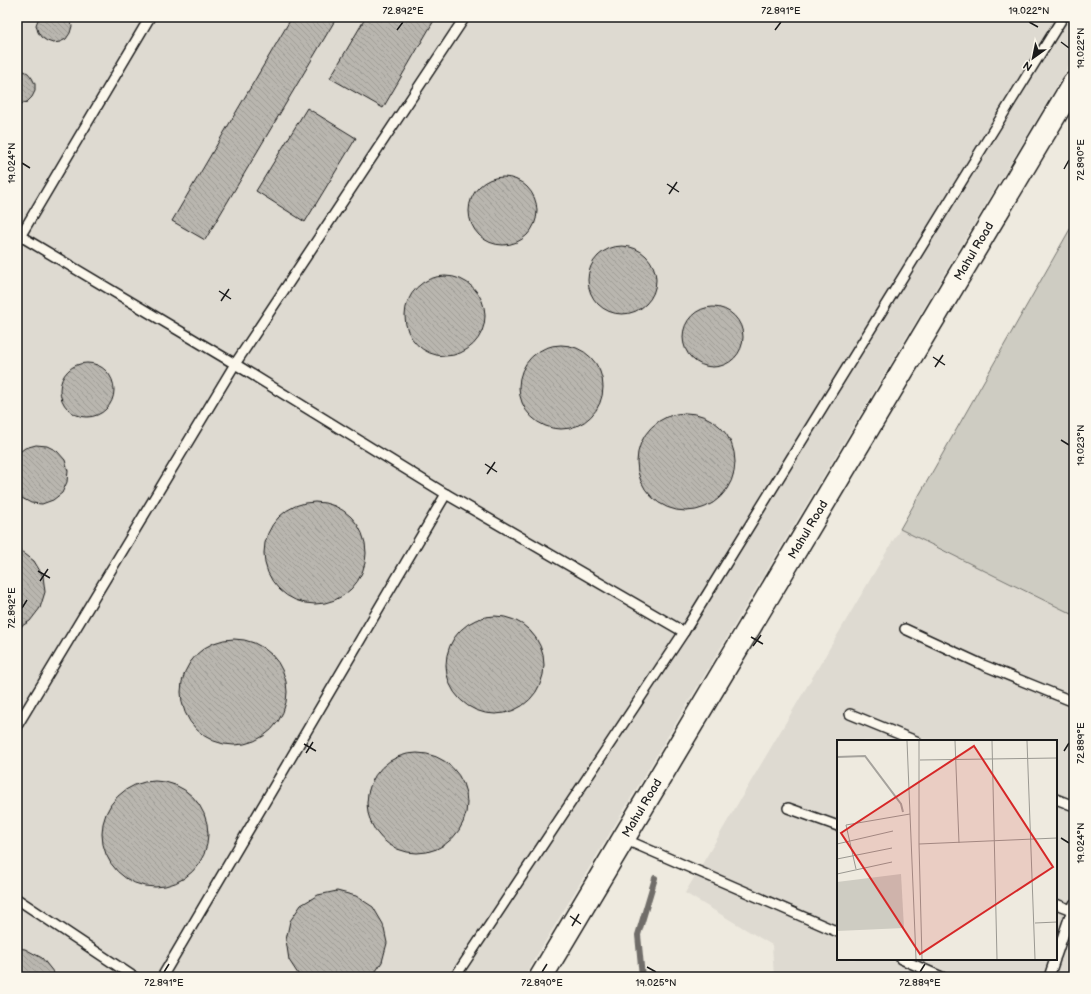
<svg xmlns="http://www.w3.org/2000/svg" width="1091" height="994" font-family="'Balsamiq Sans',sans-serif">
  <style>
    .built { fill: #dedad1; fill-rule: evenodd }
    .park { fill: #ceccc2; stroke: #75746f }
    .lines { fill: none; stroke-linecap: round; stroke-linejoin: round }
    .stream { stroke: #6f6d69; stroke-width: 6 }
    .building { fill: url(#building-back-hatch); stroke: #1c1c1c }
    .lane-casing { stroke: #1c1c1c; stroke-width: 12 }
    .secondary-casing { stroke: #1c1c1c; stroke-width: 25 }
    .lane { stroke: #fbf7ec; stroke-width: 9 }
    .secondary { stroke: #fbf7ec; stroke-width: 22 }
    .ticks { fill: none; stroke: #1c1c1c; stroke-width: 1.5 }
    .labels { text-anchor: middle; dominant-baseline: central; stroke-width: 4; stroke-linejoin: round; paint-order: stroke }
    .street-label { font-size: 12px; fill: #1c1c1c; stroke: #fbf7ec }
    .inset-river { fill: none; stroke: #a6a39d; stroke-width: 2 }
    .inset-road { fill: none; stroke: #9a9891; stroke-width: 1 }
    .view { fill: #d62828; fill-opacity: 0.15; stroke: #d62828; stroke-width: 2 }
    .inset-edge { fill: none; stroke: #1c1c1c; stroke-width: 2 }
    .neatline { fill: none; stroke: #1c1c1c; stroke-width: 1.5 }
    .ticks-label { font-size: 10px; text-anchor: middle; fill: #1c1c1c }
  </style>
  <defs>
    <pattern id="building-back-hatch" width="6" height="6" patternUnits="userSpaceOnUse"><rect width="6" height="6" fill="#b9b6af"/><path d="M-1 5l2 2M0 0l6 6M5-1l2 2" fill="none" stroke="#9e9c96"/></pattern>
  </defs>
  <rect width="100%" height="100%" fill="#eeeadf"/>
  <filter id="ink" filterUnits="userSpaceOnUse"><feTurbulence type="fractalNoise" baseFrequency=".025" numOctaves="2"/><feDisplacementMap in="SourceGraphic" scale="8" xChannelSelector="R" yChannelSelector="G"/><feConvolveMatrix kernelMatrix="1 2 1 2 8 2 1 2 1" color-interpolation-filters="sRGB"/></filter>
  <g filter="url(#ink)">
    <g class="built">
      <polygon points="17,17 1074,17 1074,57 524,977 17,977"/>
      <path d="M 900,529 L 1074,615 L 1074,977 L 774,977 L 772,945 L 685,893 ZM 838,741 L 1056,741 L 1056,959 L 838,959 Z"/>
    </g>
    <polygon class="park" points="1074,222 1074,615 900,529"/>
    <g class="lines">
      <polyline class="stream" points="642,977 638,935 655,878"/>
    </g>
    <g class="building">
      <polygon points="39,17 69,17 72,26 70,33 66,39 60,42 53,43 47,41 41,37 38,32 36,25"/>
      <polygon points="292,17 337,17 205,240 172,221"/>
      <polygon points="366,17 436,17 383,108 330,78"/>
      <polygon points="17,70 22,70 28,73 32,78 35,84 35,91 32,97 27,102 20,104 17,104"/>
      <polygon points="307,108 356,138 305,222 256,191"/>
      <circle cx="503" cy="211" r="34"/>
      <circle cx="622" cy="280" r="34"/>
      <circle cx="445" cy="316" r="40"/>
      <circle cx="713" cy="337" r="30"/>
      <circle cx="561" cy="387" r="42"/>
      <circle cx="87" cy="390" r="27"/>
      <circle cx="686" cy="462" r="49"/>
      <polygon points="36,445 47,446 57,451 65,460 68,471 67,482 62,493 53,500 42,504 31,503 20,497 17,493 17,454 25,448"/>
      <circle cx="315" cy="553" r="51"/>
      <polygon points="17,550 21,551 34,561 43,576 45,592 40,608 30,621 17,629"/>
      <circle cx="495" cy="665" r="49"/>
      <circle cx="234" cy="692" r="53"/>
      <circle cx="417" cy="803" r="50"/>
      <circle cx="155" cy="834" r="53"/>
      <polygon points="337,891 356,896 373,907 383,924 387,943 382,962 372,977 300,977 289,960 286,940 290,921 301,905 318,895"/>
      <polygon points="17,948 25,949 42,958 54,973 55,977 17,977"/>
    </g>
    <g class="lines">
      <g class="lane-casing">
        <g id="lane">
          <polyline points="17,234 235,364 446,494 684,632 1063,17"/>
          <polyline points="18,240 150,17"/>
          <polyline points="905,629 983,665 1074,702"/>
          <polyline points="850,714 916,741"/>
          <polyline points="17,726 235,364 465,17"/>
          <polyline points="1056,799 1074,806"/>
          <polyline points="788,808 838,826"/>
          <polyline points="624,839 838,932"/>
          <polyline points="17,899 134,977"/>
          <polyline points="1056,904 1074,911"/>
          <polyline points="1056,956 1074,904"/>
          <polyline points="901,959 942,977"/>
          <polyline points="162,977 446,494"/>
          <polyline points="455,977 684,632"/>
          <polyline points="1049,977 1055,959"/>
        </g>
      </g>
      <g class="secondary-casing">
        <g id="secondary">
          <path id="s1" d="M 541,977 L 1074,83"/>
        </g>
      </g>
      <use href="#lane" class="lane"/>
      <use href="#secondary" class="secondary"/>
    </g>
  </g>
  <path class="ticks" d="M 1029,22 L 1038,27M 397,30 L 403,22M 775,30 L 781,22M 1061,42 L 1069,48M 22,163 L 30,168M 1064,169 L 1069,160M 667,184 L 679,192M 669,194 L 677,182M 219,291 L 231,299M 221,301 L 229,289M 933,357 L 945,365M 935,367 L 943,355M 1061,440 L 1069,445M 485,464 L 497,472M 487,474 L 495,462M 38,571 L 50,578M 40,581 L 48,569M 22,608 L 27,600M 751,637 L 763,644M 753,646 L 761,635M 304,744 L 316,751M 1064,751 L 1069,743M 306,753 L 313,742M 1061,838 L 1069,843M 570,916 L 581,924M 572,926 L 579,914M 647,967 L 656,972M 164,972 L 169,964M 542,972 L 547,964M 920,972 L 925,964"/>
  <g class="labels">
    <g class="street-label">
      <text stroke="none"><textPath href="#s1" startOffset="845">Mahul Road</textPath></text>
      <text stroke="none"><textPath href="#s1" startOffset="521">Mahul Road</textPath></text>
      <text stroke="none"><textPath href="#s1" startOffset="197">Mahul Road</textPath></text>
    </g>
  </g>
  <g transform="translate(837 740)">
    <rect width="220" height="220" fill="#eeeadf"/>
    <path d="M 64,134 L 67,188 L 0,191 L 0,142 Z" fill="#ceccc2"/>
    <path class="inset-river" d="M 0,17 L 28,16 L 64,64 L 66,72"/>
    <path class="inset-road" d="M 70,1 L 79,219M 82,1 L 82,104M 118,1 L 122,103M 155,1 L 160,219M 190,1 L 198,219M 83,20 L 220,18M 0,104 L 56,91M 0,119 L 55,108M 19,129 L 9,85 L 73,74M 0,134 L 55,122M 198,183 L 220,182M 85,219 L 82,104 L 220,98"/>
    <path class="view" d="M 137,6 L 216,127 L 83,214 L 4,93 Z"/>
    <rect width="220" height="220" class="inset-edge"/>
  </g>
  <rect width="1091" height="994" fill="none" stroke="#fbf7ec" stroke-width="44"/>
  <g transform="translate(1033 58) rotate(213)" stroke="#fbf7ec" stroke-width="3" paint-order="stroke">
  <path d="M0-3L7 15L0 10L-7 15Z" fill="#1c1c1c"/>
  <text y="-6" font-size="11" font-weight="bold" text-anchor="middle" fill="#1c1c1c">N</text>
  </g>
  <rect x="22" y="22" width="1047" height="950" class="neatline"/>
  <g class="ticks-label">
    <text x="403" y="14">72.892°E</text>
    <text x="781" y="14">72.891°E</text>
    <text x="1029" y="14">19.022°N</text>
    <text transform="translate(1080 48) rotate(-90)" y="4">19.022°N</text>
    <text transform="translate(1080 160) rotate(-90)" y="4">72.890°E</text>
    <text transform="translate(11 163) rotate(-90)" y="4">19.024°N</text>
    <text transform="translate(1080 445) rotate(-90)" y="4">19.023°N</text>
    <text transform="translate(11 608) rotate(-90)" y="4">72.892°E</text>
    <text transform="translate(1080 743) rotate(-90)" y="4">72.889°E</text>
    <text transform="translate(1080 843) rotate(-90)" y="4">19.024°N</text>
    <text x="164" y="986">72.891°E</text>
    <text x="542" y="986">72.890°E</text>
    <text x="656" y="986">19.025°N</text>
    <text x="920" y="986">72.889°E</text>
  </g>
</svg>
